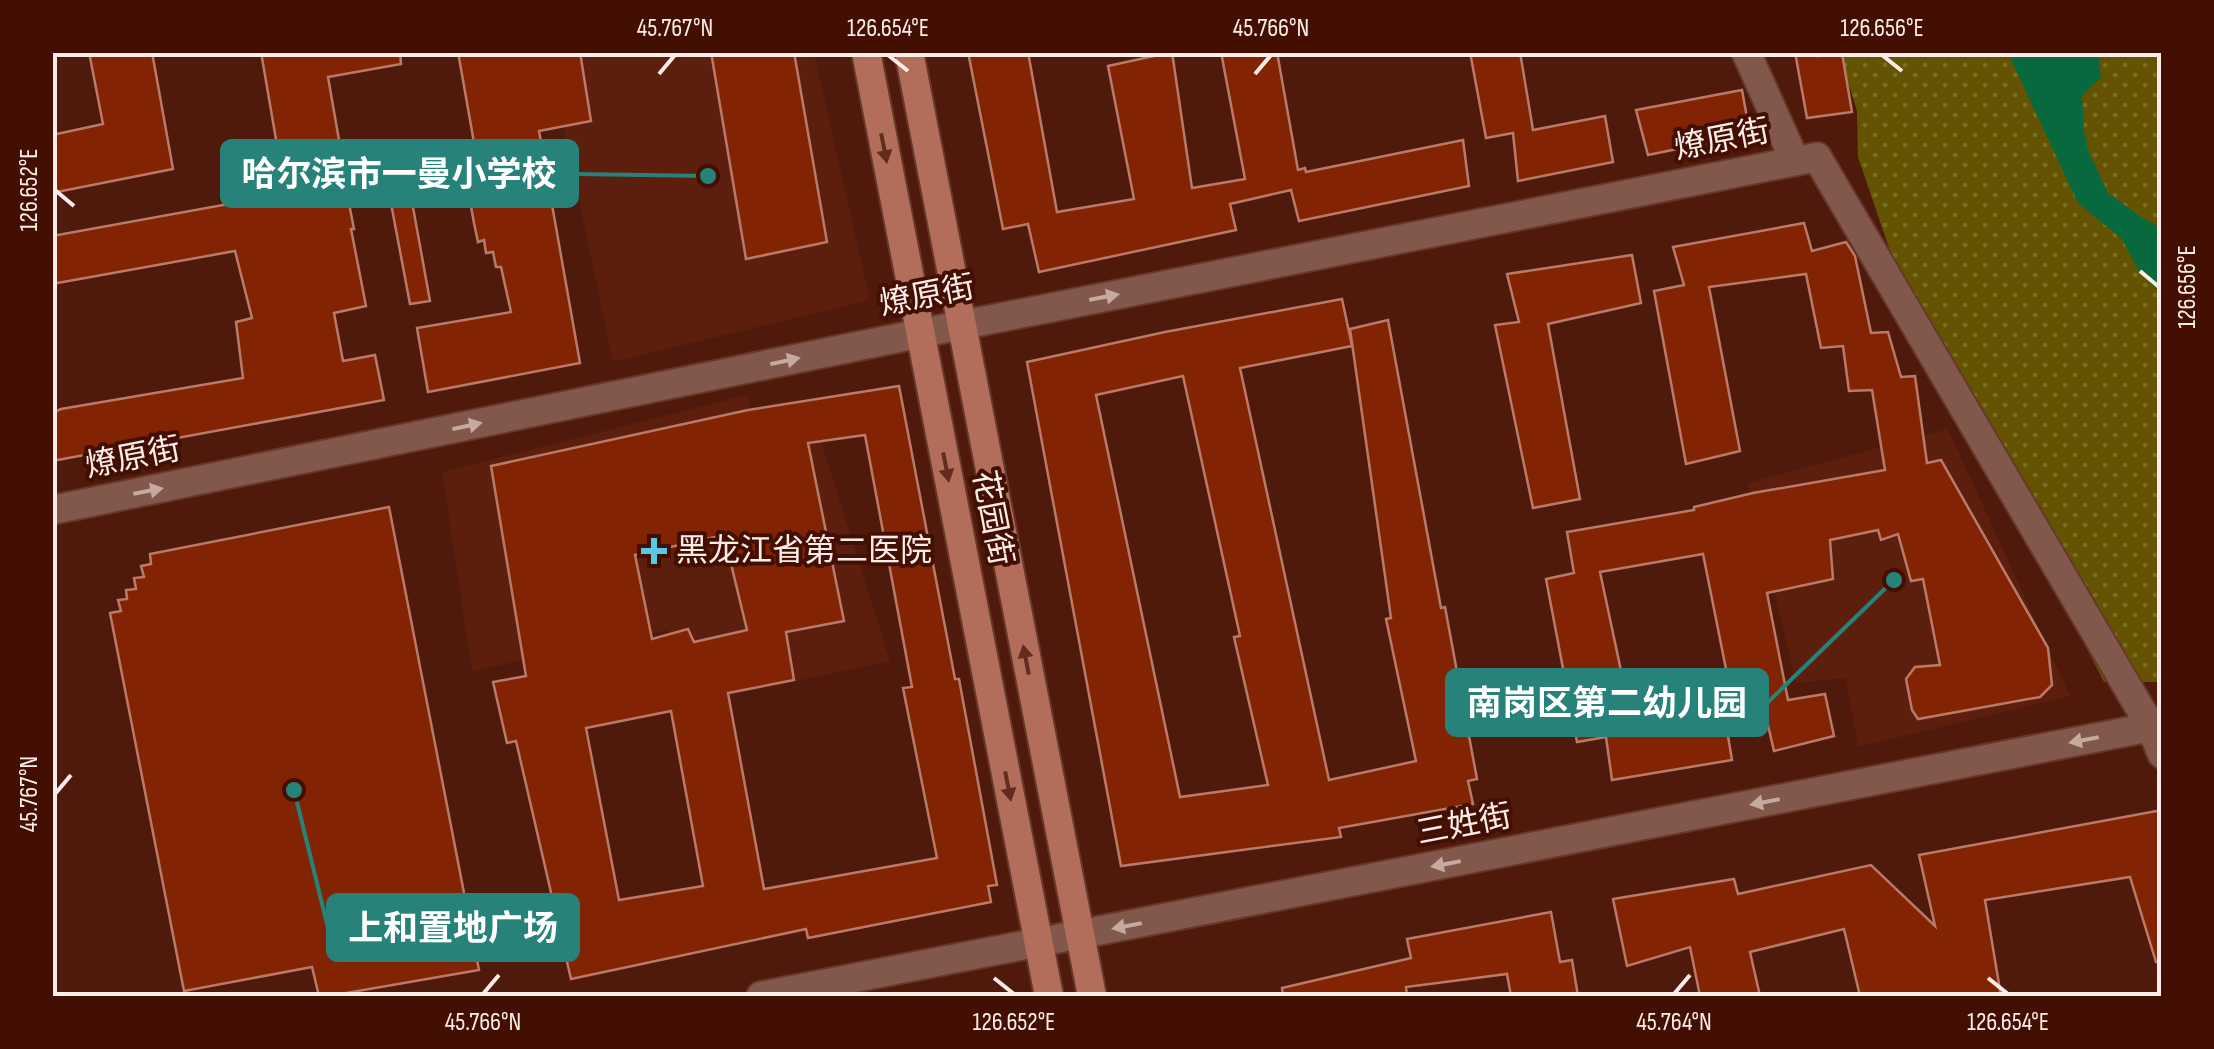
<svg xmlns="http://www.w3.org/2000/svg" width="2214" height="1049" font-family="'Sofia Sans Condensed','Noto Sans SC',sans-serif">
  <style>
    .built { fill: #5c1f0e }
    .park { fill: url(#park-dots) }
    .water { fill: #08693e }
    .building { fill: #822403; stroke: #b97a69; stroke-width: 2.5; fill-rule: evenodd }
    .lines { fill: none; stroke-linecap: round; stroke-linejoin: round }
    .minor-casing { stroke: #67382a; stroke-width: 32 }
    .tertiary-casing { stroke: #67382a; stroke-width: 32 }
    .secondary-casing { stroke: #67382a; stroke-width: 32 }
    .minor { stroke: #83584c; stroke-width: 28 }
    .tertiary { stroke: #83584c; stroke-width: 28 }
    .secondary { stroke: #b26e5b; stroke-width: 28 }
    .oneway { fill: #642c1d }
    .oneway2 { fill: #c6aaa2 }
    .ticks { fill: none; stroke: #fcede9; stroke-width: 4 }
    .poi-dot { fill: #58c8e4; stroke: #430f02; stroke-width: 4 }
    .labels { text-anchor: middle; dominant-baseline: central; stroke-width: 8; stroke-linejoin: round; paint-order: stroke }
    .street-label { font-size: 32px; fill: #fcede9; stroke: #430f02 }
    .poi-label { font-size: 32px; fill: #fcede9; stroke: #430f02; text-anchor: start }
    .leader { fill: none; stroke: #27827a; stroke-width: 4 }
    .callout-dot { fill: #27827a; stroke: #430f02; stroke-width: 4 }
    .callout { fill: #27827a; stroke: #27827a; stroke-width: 4 }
    .callout-label { font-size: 35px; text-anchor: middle; font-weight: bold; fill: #fff }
    .neatline { fill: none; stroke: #fcede9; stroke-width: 4 }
    .ticks-label { font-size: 25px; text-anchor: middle; fill: #fcede9 }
  </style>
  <defs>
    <pattern id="park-dots" width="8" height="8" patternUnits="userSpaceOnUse" patternTransform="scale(2.5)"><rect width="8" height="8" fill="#645401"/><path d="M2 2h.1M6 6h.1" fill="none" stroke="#7b6d26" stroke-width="1.8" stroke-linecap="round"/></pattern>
  </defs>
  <rect width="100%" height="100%" fill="#4f1a0b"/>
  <g class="built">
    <polygon points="548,53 814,53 870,300 613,362"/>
    <polygon points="747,395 762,443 817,428 890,661 684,705 668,630 472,671 442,472"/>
    <polygon points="1948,429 2070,696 1858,747 1846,678 1796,683 1748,483"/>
  </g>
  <polygon class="park" points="1839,53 2161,53 2161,682 2104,682 1903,289 1858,157 1857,111"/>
  <polygon class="water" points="2008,53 2098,53 2101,77 2082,96 2084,131 2089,153 2108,193 2141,217 2161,228 2161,293 2139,272 2122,239 2078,203"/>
  <g class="building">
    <polygon points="89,52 152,52 173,169 52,193 52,135 103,124"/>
    <polygon points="261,52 400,52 401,64 328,77 339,140 278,151"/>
    <polygon points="458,52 580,52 591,121 539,131 580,363 428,392 417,328 511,312 501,267 496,267 493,252 486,253 484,240 478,242 474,223 462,156 476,154"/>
    <polygon points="711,52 794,52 827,242 746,259"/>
    <polygon points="968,52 1028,52 1057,212 1134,199 1108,66 1172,52 1192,188 1245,179 1221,52 1277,52 1298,170 1305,168 1306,172 1463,140 1469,186 1299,221 1291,190 1230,204 1236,230 1039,272 1028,224 1003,229"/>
    <polygon points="1470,52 1520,52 1533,130 1605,116 1613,162 1518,181 1513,133 1486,138"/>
    <polygon points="1795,52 1818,52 1818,56 1842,53 1852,112 1807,118"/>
    <polygon points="1742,90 1750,134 1648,155 1636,110"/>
    <polygon points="403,152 430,301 410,304 382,156"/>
    <polygon points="345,183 354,229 351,229 366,306 334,313 343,361 375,355 384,400 52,461 52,413 61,409 243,378 236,322 252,318 235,251 52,284 52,236"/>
    <polygon points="1804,223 1812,251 1846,242 1855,256 1871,333 1888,332 1901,377 1915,376 1927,463 1941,460 2048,648 2052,685 2040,697 1918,719 1912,710 1906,679 1915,667 1940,665 1923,579 1911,581 1898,534 1881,540 1878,530 1830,540 1833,579 1767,593 1788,700 1825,694 1834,736 1774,751 1764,708 1735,714 1703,554 1600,572 1633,727 1724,712 1732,760 1612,780 1606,737 1577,742 1546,579 1574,573 1567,532 1694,510 1694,507 1753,493 1885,470 1872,390 1849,391 1843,346 1821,348 1806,274 1709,287 1740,451 1686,464 1654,291 1684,285 1673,247"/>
    <polygon points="1632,255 1641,303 1548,324 1580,499 1533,508 1495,325 1519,322 1507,274"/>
    <path d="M 1342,299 L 1352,346 L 1240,368 L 1329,780 L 1416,761 L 1386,619 L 1391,618 L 1350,329 L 1388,320 L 1441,608 L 1445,607 L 1477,779 L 1468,781 L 1473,804 L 1339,828 L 1341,837 L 1121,866 L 1027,362 L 1165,332 ZM 1183,376 L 1240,636 L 1234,637 L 1268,785 L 1180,797 L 1096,395 Z"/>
    <path d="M 899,386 L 955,679 L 959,679 L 997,885 L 988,886 L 991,902 L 808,938 L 806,929 L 571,979 L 516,741 L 507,743 L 493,682 L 526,676 L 491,466 L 748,410 ZM 865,435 L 912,687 L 903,688 L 937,858 L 764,889 L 728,693 L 794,680 L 786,632 L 844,621 L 808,443 ZM 724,535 L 747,630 L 694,642 L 688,629 L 652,639 L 635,555 ZM 671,711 L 703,886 L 619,900 L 586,728 Z"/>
    <polygon points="389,507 479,970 329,996 319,996 312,967 184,991 110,613 121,611 118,600 127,599 126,590 136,589 134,578 144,577 141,566 151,564 150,554"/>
    <polygon points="2162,810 2162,962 2156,962 2130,877 1985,900 2001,996 1860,996 1844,929 1750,952 1760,996 1700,996 1690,947 1627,966 1613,899 1734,879 1738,894 1871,865 1935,926 1919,855"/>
    <polygon points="1551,912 1560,962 1572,960 1578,996 1511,996 1507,974 1406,987 1407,996 1283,996 1282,988 1411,958 1407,939"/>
  </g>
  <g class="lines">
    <g class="minor-casing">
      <g id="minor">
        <polyline points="1746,52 1795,161"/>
        <polyline points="1817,157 2151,727"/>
      </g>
    </g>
    <g class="tertiary-casing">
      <g id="tertiary">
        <polyline points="52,510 942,329 1817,157"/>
        <polyline points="761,996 2151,727 2162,754"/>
      </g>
    </g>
    <g class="secondary-casing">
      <g id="secondary">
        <polyline points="866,52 1049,996"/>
        <polyline points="909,52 1092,996"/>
      </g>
    </g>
    <use href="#minor" class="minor"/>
    <use href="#tertiary" class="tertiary"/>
    <use href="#secondary" class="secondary"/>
  </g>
  <defs><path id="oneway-solid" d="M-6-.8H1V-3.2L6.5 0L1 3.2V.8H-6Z" transform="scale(2.5)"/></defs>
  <g class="oneway">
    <use href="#oneway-solid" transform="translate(884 148) rotate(79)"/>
    <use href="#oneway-solid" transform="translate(946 467) rotate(79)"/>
    <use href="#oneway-solid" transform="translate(1026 660) rotate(-101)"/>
    <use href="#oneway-solid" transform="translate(1008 786) rotate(79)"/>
  </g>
  <g class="oneway2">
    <use href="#oneway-solid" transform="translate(1104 297) rotate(-11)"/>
    <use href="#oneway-solid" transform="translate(785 361) rotate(-12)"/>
    <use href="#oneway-solid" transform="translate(467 426) rotate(-12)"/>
    <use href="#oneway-solid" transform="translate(148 491) rotate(-11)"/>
    <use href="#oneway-solid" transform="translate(2084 740) rotate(169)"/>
    <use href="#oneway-solid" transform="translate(1765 802) rotate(169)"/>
    <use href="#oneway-solid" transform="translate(1446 864) rotate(169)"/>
    <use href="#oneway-solid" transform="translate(1127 926) rotate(169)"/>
  </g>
  <path class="ticks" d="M 888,55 L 908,71M 1882,55 L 1902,71M 659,74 L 675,55M 1255,74 L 1271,55M 55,190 L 74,206M 2140,271 L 2159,287M 55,794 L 71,775M 994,978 L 1014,994M 1988,978 L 2008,994M 483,994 L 499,975M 1674,994 L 1690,975"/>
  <path class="poi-dot" d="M649 536h10v10h10v10h-10v10h-10v-10h-10v-10h10z"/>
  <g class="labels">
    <g class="street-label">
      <text transform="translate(1722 140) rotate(-11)">燎原街</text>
      <text transform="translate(927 296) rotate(-11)">燎原街</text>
      <text transform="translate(133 458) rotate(-11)">燎原街</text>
      <text transform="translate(992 518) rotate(79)">花园街</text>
      <text transform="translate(1464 825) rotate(-11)">三姓街</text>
    </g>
    <g class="poi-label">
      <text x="676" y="551">黑龙江省第二医院</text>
    </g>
  </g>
  <path class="leader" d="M708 176L577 174M1894 580L1767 703M294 790L328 928"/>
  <g class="callout-dot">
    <circle cx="708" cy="176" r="10"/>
    <circle cx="1894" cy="580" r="10"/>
    <circle cx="294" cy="790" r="10"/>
  </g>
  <g class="callout">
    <rect x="222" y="141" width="355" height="65" rx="10"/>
    <rect x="1447" y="670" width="320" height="65" rx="10"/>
    <rect x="328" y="895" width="250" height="65" rx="10"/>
  </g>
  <g class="callout-label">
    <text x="399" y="186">哈尔滨市一曼小学校</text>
    <text x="1607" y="715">南岗区第二幼儿园</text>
    <text x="453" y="940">上和置地广场</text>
  </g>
  <rect width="2214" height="1049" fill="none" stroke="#430f02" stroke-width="110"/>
  <rect x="55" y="55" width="2104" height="939" class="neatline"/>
  <g class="ticks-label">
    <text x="675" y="36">45.767°N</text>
    <text x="888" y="36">126.654°E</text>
    <text x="1271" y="36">45.766°N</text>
    <text x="1882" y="36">126.656°E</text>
    <text transform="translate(28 190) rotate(-90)" y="9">126.652°E</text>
    <text transform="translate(2186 287) rotate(-90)" y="9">126.656°E</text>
    <text transform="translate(28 794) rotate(-90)" y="9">45.767°N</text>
    <text x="483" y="1030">45.766°N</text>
    <text x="1014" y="1030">126.652°E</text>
    <text x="1674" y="1030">45.764°N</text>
    <text x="2008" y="1030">126.654°E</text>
  </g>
</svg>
